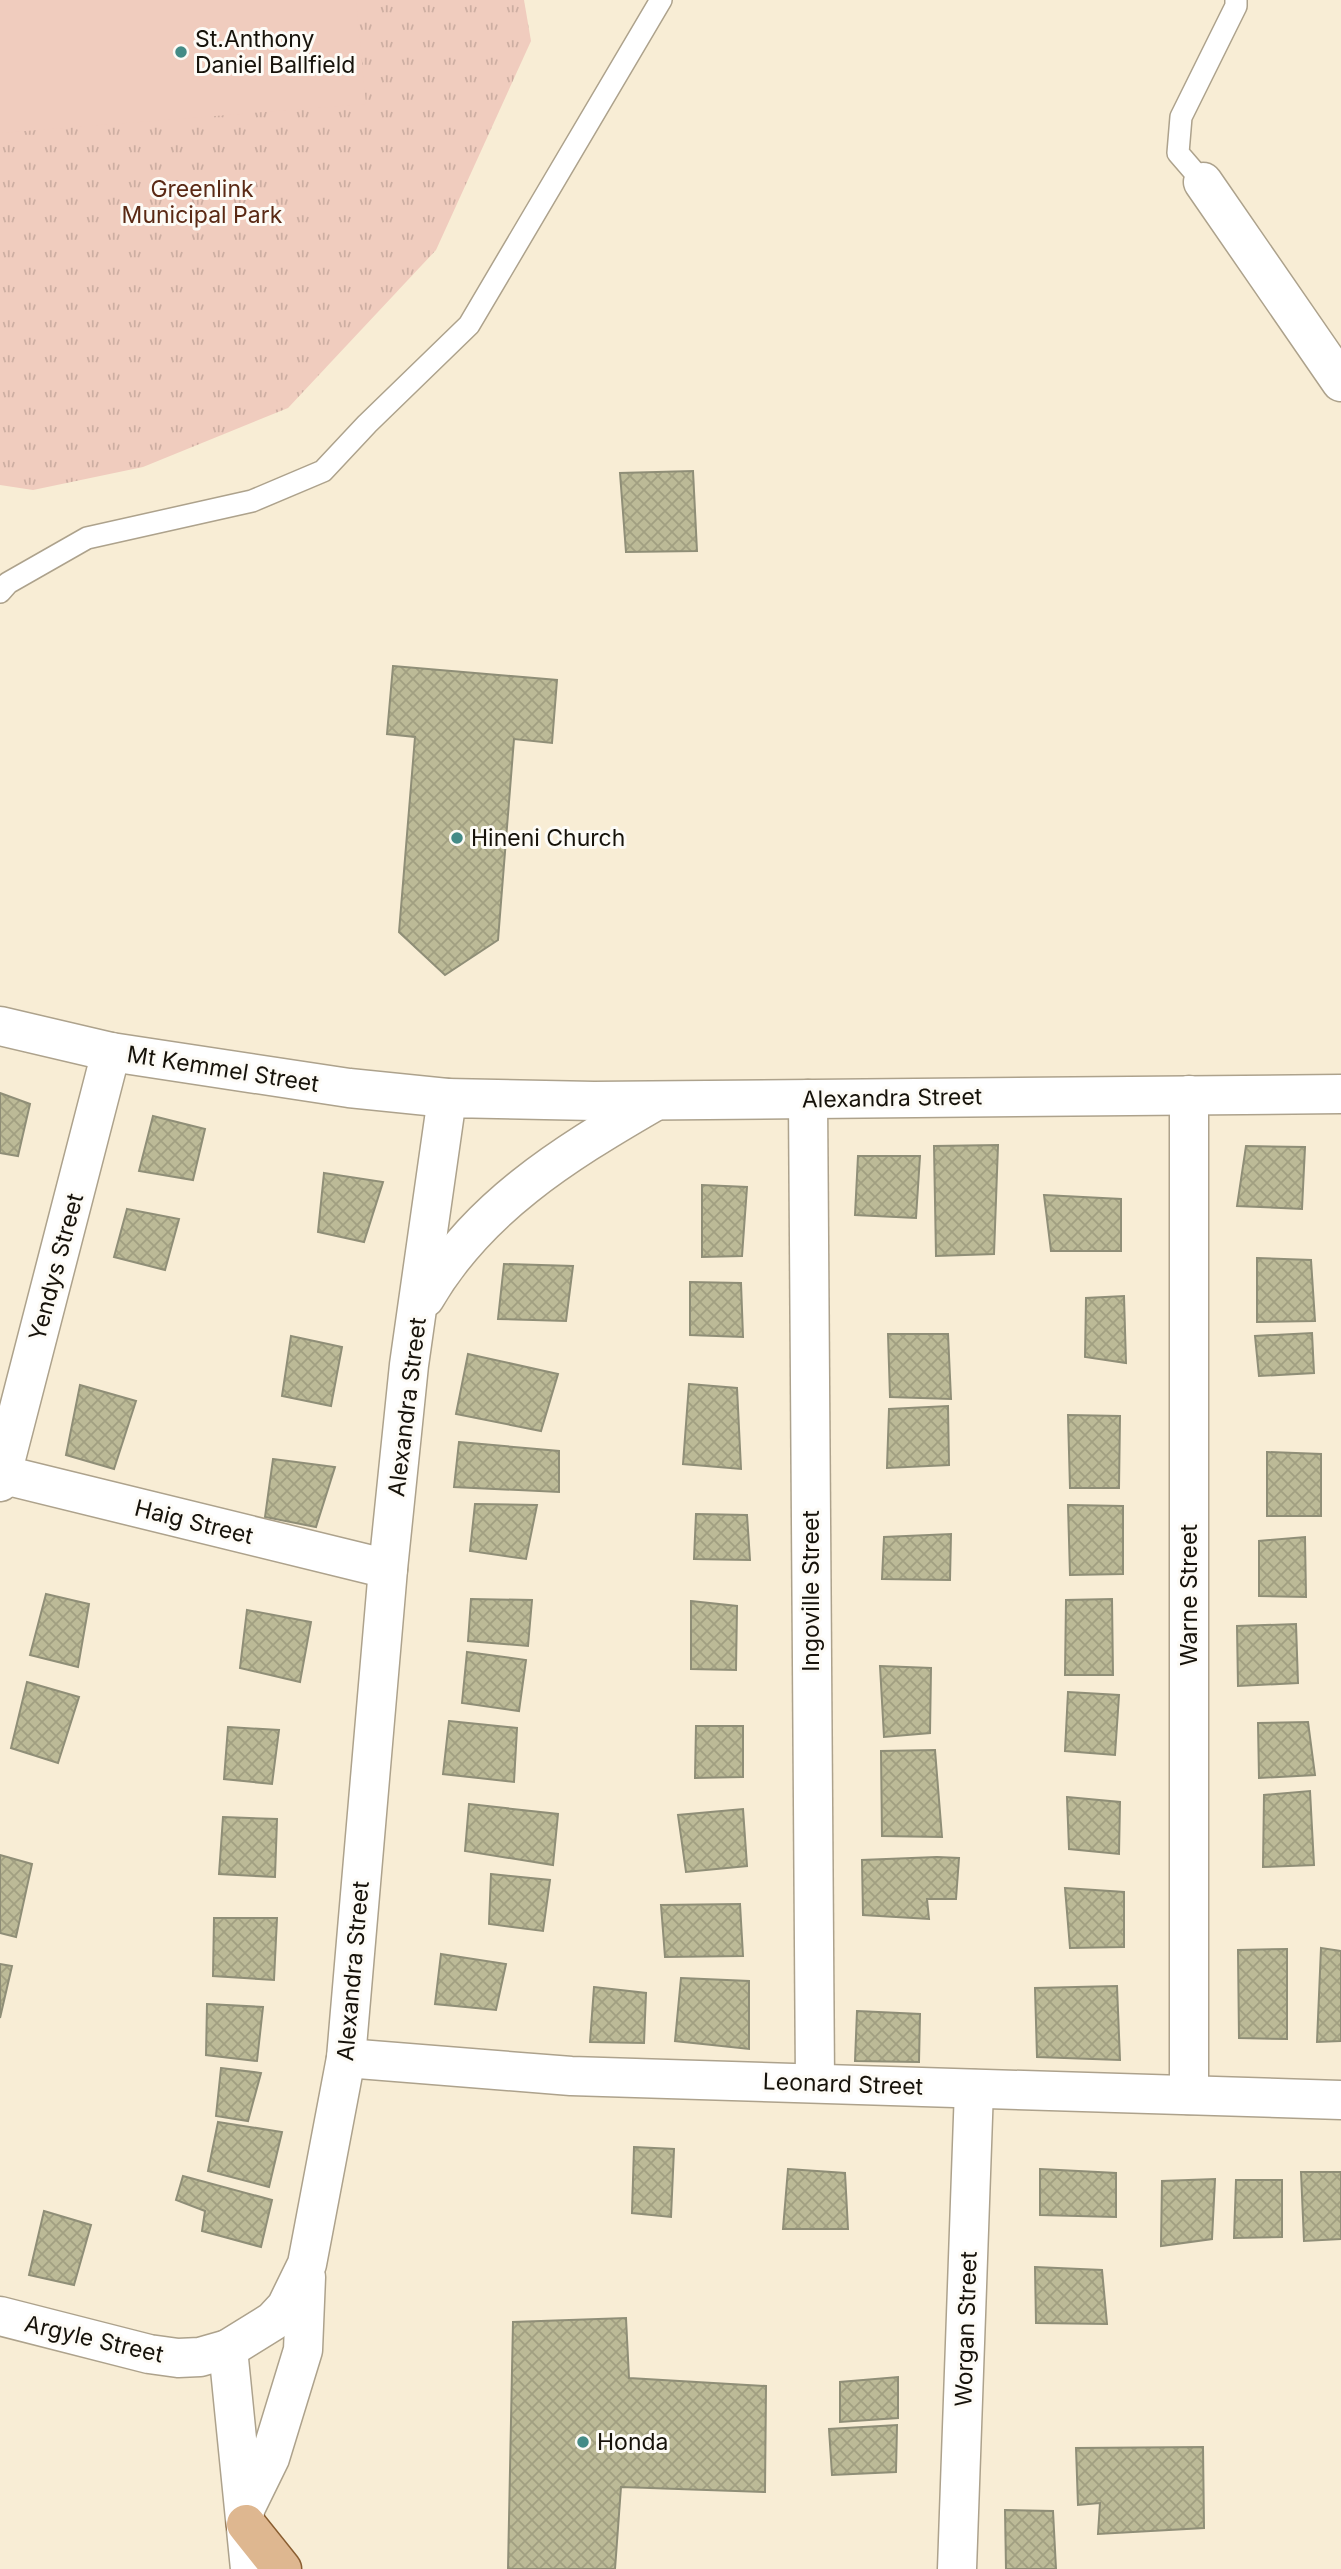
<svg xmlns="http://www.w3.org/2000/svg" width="1341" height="2569" font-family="Inter,sans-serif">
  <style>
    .grass { fill: url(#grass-tufts) }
    .pitch { fill: #f0ccbe }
    .building { fill: url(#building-cross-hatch); stroke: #8f8e77; stroke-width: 2 }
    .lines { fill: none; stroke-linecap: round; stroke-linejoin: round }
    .service-casing { stroke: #ada28c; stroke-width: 24 }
    .minor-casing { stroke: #ada28c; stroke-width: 41 }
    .tertiary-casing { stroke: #ada28c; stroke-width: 41 }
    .secondary-casing { stroke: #ada28c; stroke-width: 41 }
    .primary-casing { stroke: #8a5e31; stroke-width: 41 }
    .service { stroke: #fff; stroke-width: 21 }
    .minor { stroke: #fff; stroke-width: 38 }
    .tertiary { stroke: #fff; stroke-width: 38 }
    .secondary { stroke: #fff; stroke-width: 38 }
    .primary { stroke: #deb790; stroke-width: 38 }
    .poi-dot { fill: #448b86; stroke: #fdfbf6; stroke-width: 2.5 }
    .labels { text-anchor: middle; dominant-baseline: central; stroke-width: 6; stroke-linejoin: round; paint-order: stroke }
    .poi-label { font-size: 23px; fill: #16120a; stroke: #fdfbf6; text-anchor: start }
    .park-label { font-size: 23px; fill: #5a2914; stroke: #fdfbf6 }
    .street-label { font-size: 23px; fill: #16120a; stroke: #fdfbf6 }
  </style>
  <defs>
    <pattern id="grass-tufts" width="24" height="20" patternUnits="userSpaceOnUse" patternTransform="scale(1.75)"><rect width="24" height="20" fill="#f0ccbe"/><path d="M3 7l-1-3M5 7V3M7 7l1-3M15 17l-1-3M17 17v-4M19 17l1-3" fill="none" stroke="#cdaea2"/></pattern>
    <pattern id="building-cross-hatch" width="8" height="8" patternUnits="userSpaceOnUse" patternTransform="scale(1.75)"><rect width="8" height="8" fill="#bcba97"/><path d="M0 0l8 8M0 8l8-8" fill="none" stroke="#a19f81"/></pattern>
  </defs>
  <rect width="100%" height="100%" fill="#f8edd5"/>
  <polygon class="grass" points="0,0 524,0 531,41 436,250 288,408 143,467 33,490 0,485"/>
  <polygon class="pitch" points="0,0 356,0 366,104 0,133"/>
  <g class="building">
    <polygon points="693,471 697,551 626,552 620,473"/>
    <polygon points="393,666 557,680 552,743 514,739 498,940 445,975 399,932 415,737 387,734"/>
    <polygon points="0,1093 30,1104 18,1156 0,1153"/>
    <polygon points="153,1116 205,1129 193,1180 139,1171"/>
    <polygon points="998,1145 994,1254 936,1256 934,1146"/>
    <polygon points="1246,1146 1305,1147 1302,1209 1237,1206"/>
    <polygon points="858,1156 920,1156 916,1218 855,1215"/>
    <polygon points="324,1173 383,1182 364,1242 318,1232"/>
    <polygon points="702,1185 747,1187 742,1256 702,1257"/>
    <polygon points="1044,1195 1121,1199 1121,1251 1051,1251"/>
    <polygon points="127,1209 179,1219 165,1270 114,1257"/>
    <polygon points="1257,1258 1311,1260 1315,1321 1257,1322"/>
    <polygon points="504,1264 573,1266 566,1321 498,1319"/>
    <polygon points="690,1282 741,1283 743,1337 690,1335"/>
    <polygon points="1124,1296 1126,1363 1085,1357 1086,1298"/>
    <polygon points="1312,1333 1314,1373 1259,1376 1255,1336"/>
    <polygon points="888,1334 948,1334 951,1399 890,1397"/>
    <polygon points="291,1336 342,1347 331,1406 282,1396"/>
    <polygon points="468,1354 558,1374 541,1431 456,1414"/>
    <polygon points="689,1384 737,1388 741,1469 683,1464"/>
    <polygon points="80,1385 136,1401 114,1469 66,1455"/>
    <polygon points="948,1406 949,1465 887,1468 889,1409"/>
    <polygon points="1068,1415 1120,1416 1119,1488 1070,1488"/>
    <polygon points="459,1442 559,1451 559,1492 454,1487"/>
    <polygon points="1267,1452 1321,1454 1321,1516 1267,1516"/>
    <polygon points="273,1459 335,1467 316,1527 265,1517"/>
    <polygon points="475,1504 537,1505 526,1559 470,1551"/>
    <polygon points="1068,1505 1123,1506 1123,1574 1070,1575"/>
    <polygon points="696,1514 747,1515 750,1560 694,1559"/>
    <polygon points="951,1534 950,1580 882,1579 884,1537"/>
    <polygon points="1305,1537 1306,1597 1259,1596 1259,1541"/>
    <polygon points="46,1594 89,1604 78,1667 30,1655"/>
    <polygon points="471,1599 532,1600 528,1646 468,1641"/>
    <polygon points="1112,1599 1113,1675 1065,1675 1066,1600"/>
    <polygon points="691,1601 737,1606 736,1670 691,1669"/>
    <polygon points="247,1610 311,1622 300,1682 240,1668"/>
    <polygon points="1296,1624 1298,1683 1238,1686 1237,1626"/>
    <polygon points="467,1652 526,1660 519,1711 462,1703"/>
    <polygon points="880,1666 931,1668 930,1733 884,1737"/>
    <polygon points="27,1682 79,1697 58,1763 11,1748"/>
    <polygon points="1068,1692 1119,1695 1115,1755 1065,1751"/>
    <polygon points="449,1721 517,1728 514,1782 443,1774"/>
    <polygon points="1308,1722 1315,1775 1259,1778 1258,1723"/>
    <polygon points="696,1726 743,1726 743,1777 695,1778"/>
    <polygon points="228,1727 279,1730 272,1784 224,1779"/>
    <polygon points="935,1750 942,1837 882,1836 881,1751"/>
    <polygon points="1310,1791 1314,1865 1263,1867 1264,1795"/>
    <polygon points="1067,1797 1120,1802 1119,1854 1069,1849"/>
    <polygon points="469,1804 558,1814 553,1865 465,1851"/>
    <polygon points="743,1809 747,1866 686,1872 678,1815"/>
    <polygon points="223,1817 277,1819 275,1877 219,1874"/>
    <polygon points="0,1855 32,1864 16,1937 0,1933"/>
    <polygon points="937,1857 959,1858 956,1899 927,1899 929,1919 863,1915 862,1860"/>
    <polygon points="491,1874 550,1880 543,1931 489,1924"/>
    <polygon points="1065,1888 1124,1892 1124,1947 1070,1948"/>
    <polygon points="740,1904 743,1956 665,1957 661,1905"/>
    <polygon points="214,1918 277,1918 274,1980 213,1976"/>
    <polygon points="1321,1948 1341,1951 1341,2041 1317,2042"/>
    <polygon points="1287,1949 1287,2039 1239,2038 1238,1950"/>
    <polygon points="441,1954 506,1964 496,2010 435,2004"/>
    <polygon points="0,1964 12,1966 0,2018"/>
    <polygon points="681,1978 749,1981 749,2049 675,2041"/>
    <polygon points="1117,1986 1120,2060 1037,2057 1035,1988"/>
    <polygon points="594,1987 646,1993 644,2043 590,2042"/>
    <polygon points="207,2004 263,2007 257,2061 206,2055"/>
    <polygon points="857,2011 920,2014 919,2062 855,2061"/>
    <polygon points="221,2068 261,2073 248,2121 216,2116"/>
    <polygon points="218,2122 282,2132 269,2187 208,2171"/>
    <polygon points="634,2147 674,2149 671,2217 632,2213"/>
    <polygon points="788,2169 845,2173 848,2229 783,2229"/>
    <polygon points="1040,2169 1116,2173 1116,2217 1040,2215"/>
    <polygon points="1301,2172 1341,2172 1341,2239 1304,2241"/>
    <polygon points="183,2176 272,2200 261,2247 202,2231 205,2211 176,2200"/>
    <polygon points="1215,2179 1212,2239 1161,2246 1162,2181"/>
    <polygon points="1236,2180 1282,2180 1282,2237 1234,2238"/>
    <polygon points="44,2211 91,2225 74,2285 29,2275"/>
    <polygon points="1035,2267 1102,2270 1107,2324 1036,2323"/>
    <polygon points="626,2318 629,2378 766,2386 765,2492 621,2487 615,2569 508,2569 513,2322"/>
    <polygon points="898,2377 898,2418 840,2422 840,2382"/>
    <polygon points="897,2425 896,2472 832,2475 829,2429"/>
    <polygon points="1203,2447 1204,2528 1098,2534 1100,2503 1078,2505 1076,2448"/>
    <polygon points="1005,2510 1053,2511 1056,2569 1006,2569"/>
  </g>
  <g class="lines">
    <g class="service-casing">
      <g id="service">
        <polyline points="1203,182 1178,153 1181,117 1236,6 1236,0"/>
        <polyline points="0,592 8,583 87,538 252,501 323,471 367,424 469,325 661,0"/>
      </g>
    </g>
    <g class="minor-casing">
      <g id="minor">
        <polyline points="1203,182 1341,382"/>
        <polyline points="0,1026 111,1052 349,1088 447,1098"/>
        <polyline points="808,1099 815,2083"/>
        <polyline points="0,1474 388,1569"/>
        <polyline points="0,1482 111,1052"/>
        <polyline points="346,2058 571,2076 1341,2100"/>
        <polyline points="1189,2095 1189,1095"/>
        <polyline points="957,2569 974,2089"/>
      </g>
    </g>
    <g class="tertiary-casing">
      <polyline id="tertiary" points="0,2316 149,2354 178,2358 200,2357 228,2349"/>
    </g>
    <g class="secondary-casing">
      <g id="secondary">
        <path d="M 425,1298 C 477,1208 564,1154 652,1103"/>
        <polyline points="245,2509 270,2458 303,2350 306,2277"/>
        <polyline points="250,2569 228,2349 273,2321 286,2307 307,2264 346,2058 388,1569 409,1365 447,1098 594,1101 1341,1094"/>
      </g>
    </g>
    <g class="primary-casing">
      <polyline id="primary" points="246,2524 282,2569"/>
    </g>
    <use href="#service" class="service"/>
    <use href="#minor" class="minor"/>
    <use href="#tertiary" class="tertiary"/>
    <use href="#secondary" class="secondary"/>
    <use href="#primary" class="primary"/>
  </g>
  <g class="poi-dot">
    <circle cx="181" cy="52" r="7"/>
    <circle cx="457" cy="838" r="7"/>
    <circle cx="583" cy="2442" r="7"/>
  </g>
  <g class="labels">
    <g class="poi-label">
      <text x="195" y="39">St.Anthony<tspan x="195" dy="26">Daniel Ballfield</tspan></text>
      <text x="471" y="838">Hineni Church</text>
      <text x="597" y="2442">Honda</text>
    </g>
    <g class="park-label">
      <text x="202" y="189">Greenlink<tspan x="202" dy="26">Municipal Park</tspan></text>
    </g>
    <g class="street-label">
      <text transform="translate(223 1069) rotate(9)">Mt Kemmel Street</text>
      <text transform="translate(892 1098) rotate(-1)">Alexandra Street</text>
      <text transform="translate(56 1267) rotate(-75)">Yendys Street</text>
      <text transform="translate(407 1407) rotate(-83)">Alexandra Street</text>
      <text transform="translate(194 1522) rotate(14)">Haig Street</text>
      <text transform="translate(811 1591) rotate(-90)">Ingoville Street</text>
      <text transform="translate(1189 1595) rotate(-90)">Warne Street</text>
      <text transform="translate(353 1971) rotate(-85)">Alexandra Street</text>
      <text transform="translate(843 2084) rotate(2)">Leonard Street</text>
      <text transform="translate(966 2329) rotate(-88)">Worgan Street</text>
      <text transform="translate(94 2339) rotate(13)">Argyle Street</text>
    </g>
  </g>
</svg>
